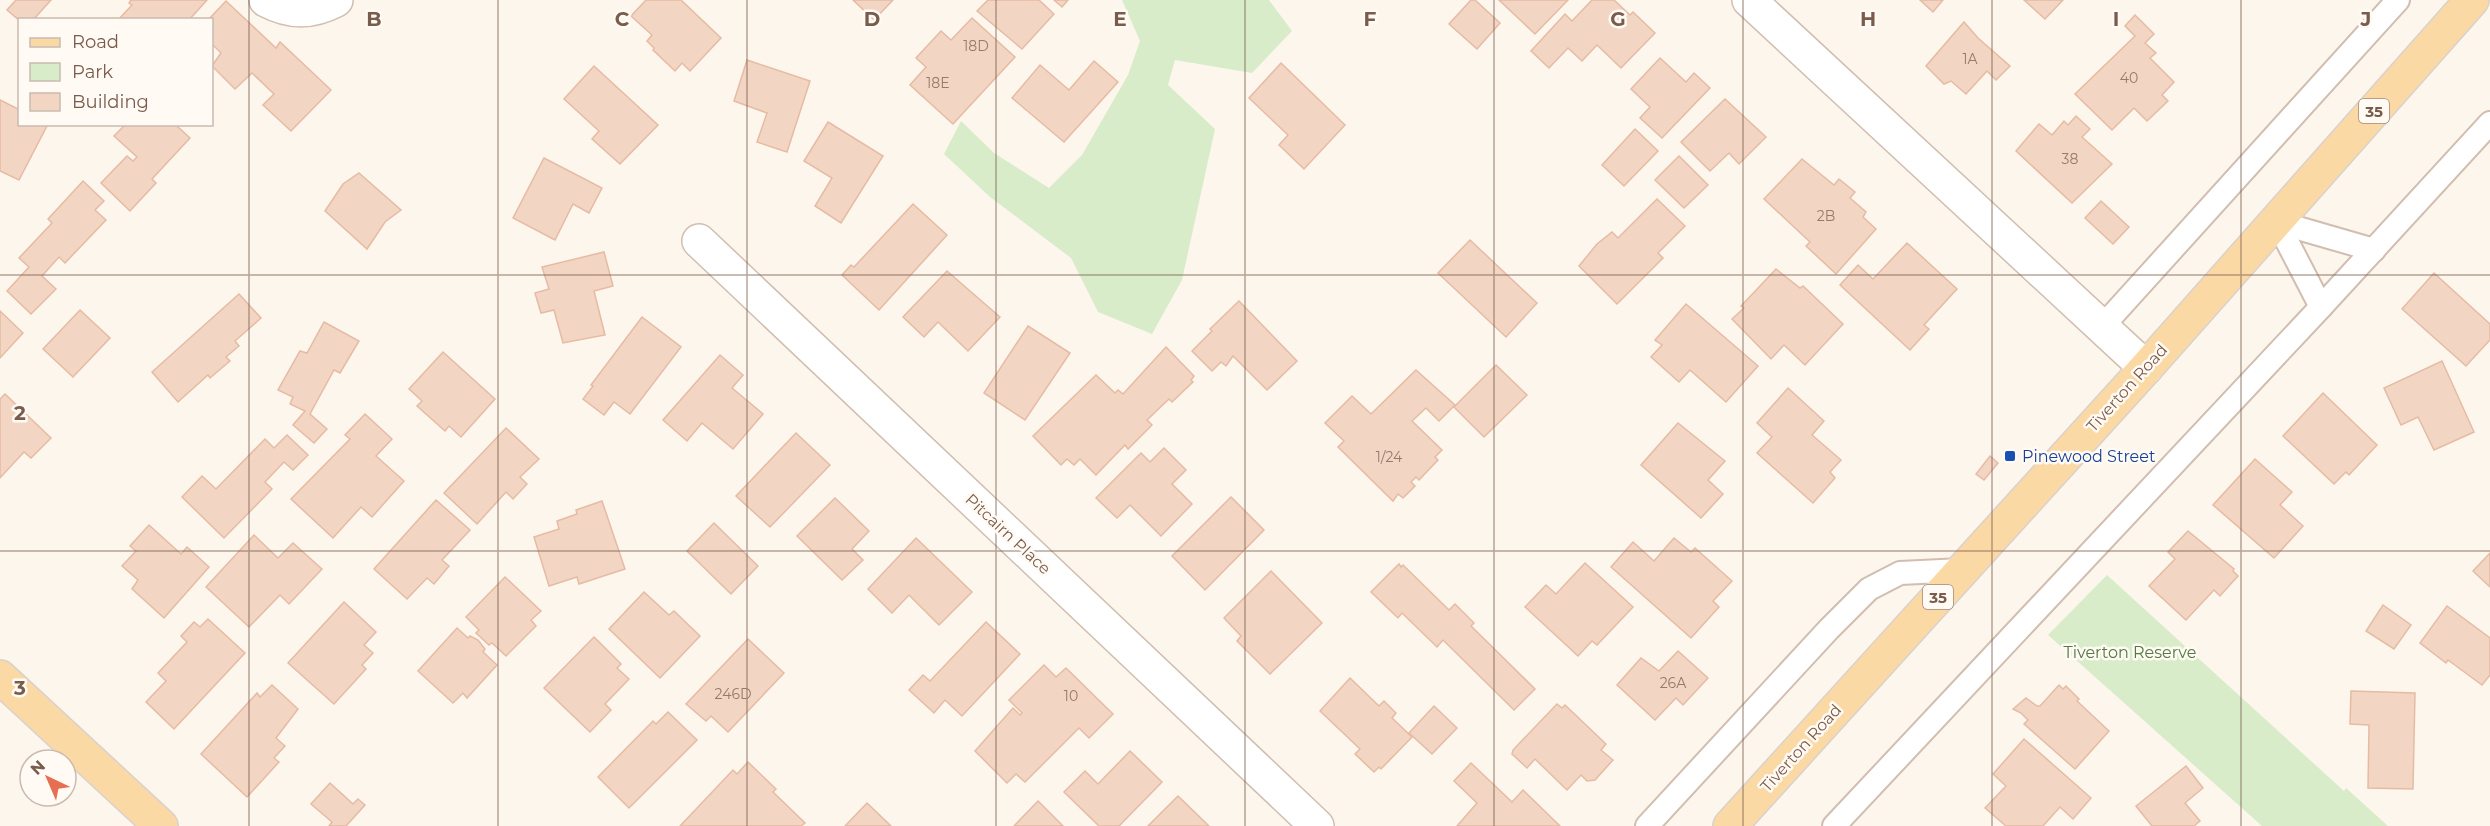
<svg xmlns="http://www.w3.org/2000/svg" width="2490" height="826" font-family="Montserrat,sans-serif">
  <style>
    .green { fill: #d8ecc9 }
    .building { fill: #f3d5c3; stroke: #e6bba3; stroke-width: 1.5 }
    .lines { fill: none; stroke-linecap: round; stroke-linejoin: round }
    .lane-casing { stroke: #d1beb0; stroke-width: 26 }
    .street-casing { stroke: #d1beb0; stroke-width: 36 }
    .primary-casing { stroke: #dad1cd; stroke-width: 36 }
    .lane { stroke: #fff; stroke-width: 22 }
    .street { stroke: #fff; stroke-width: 33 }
    .primary { stroke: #fbd9a5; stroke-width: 33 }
    .grid { fill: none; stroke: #7a5c4d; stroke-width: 1.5; stroke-opacity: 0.55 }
    .transit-dot { fill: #1a4fb4; stroke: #fffaf3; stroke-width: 2 }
    .labels { text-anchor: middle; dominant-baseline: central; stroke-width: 5; stroke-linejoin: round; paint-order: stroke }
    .number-label { font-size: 14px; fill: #987a6a }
    .shield { fill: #fffaf3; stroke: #a28b7f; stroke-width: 1.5 }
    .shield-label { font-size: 15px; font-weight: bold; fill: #7a5c4d }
    .street-label { font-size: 16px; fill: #7a5c4d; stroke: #fffaf3 }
    .transit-label { font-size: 16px; fill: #164399; stroke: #fffaf3; text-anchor: start }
    .park-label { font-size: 16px; fill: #537a41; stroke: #fffaf3 }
    .grid-label { font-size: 20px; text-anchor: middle; font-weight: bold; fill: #7a5c4d; stroke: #fffaf3; stroke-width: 5; stroke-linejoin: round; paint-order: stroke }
  </style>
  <rect width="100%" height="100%" fill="#fdf6ec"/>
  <g class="green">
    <polygon points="1122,0 1269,0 1292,31 1252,73 1175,60 1168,85 1215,129 1182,280 1152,334 1098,312 1071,258 990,197 944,154 961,121 994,153 1049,188 1082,155 1128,75 1140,41"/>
    <polygon points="2107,575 2344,791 2346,788 2388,826 2262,826 2048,635"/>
  </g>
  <g class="building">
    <polygon points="16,0 51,0 33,20 20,21 7,10"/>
    <polygon points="131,0 207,0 189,20 118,20 132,5 129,3"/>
    <polygon points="646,0 681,0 721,38 690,71 682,63 675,71 653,50 654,48 647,41 652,35 631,16"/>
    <polygon points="853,0 893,0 874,20"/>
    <polygon points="988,0 1039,0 1054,14 1022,49 977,11"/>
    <polygon points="1054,0 1068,0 1062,7"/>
    <polygon points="1471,0 1475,0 1500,23 1477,49 1449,24"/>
    <polygon points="1499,0 1568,0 1535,34"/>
    <polygon points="1592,0 1614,0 1630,15 1633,12 1655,33 1621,68 1597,45 1582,61 1568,48 1549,68 1531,51 1565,14 1572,21"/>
    <polygon points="1920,0 1943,0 1933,12"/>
    <polygon points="2024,0 2063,0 2045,19"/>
    <polygon points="226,1 276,48 280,42 331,90 291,131 263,105 274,94 252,73 235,89 212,66 221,53 212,44 212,20 208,20"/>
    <polygon points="2135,15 2154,34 2145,43 2156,53 2150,58 2174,82 2162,95 2168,101 2147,121 2134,108 2112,130 2075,94 2135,36 2125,26"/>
    <polygon points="972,18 1015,57 953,124 910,85 926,67 916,58 941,31 951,40"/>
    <polygon points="1964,22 1978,38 2010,66 1996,80 1987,71 1966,94 1951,81 1944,84 1926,66"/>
    <polygon points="1660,58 1686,82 1694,73 1710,88 1662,138 1640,118 1650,107 1631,89"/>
    <polygon points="747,60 810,81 787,152 757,142 767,113 734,101"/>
    <polygon points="1094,61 1118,82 1064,142 1012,98 1040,65 1069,90"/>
    <polygon points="1281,63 1345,125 1304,169 1279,145 1288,135 1249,98"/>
    <polygon points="594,66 658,125 620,164 592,139 599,131 564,99"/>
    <polygon points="1725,99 1766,137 1739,164 1729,153 1710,171 1681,142"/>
    <polygon points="0,100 20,110 20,124 48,124 19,180 0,171"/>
    <polygon points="2076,116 2090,129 2082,137 2112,164 2072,203 2016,151 2039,124 2052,135 2064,121 2068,125"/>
    <polygon points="828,122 883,156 841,223 815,206 832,178 804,161"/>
    <polygon points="126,124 179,124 177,126 190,138 152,179 156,183 130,211 101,183 127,156 133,161 137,157 114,136"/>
    <polygon points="1635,129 1658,151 1624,186 1602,165"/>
    <polygon points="1679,156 1708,185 1684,208 1655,180"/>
    <polygon points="544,158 602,188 589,213 573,204 555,240 513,218"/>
    <polygon points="1802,159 1834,185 1839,179 1855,192 1850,198 1866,212 1863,217 1876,229 1836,274 1806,246 1810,242 1764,199"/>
    <polygon points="359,173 401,210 385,222 367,249 325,211 343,184"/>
    <polygon points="83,181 104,201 95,210 106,220 65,263 59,257 42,276 56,289 31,314 7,291 29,267 19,258 52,223 48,219"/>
    <polygon points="1657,199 1685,226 1658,253 1663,258 1617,304 1579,266 1597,244 1612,232 1618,238"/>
    <polygon points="2101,201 2129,227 2113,244 2085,218"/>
    <polygon points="913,204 947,235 879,310 842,275 851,265 854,267"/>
    <polygon points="1470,240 1537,303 1506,337 1438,273"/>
    <polygon points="1907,243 1957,289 1924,325 1929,329 1910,350 1840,285 1858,265 1873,279"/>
    <polygon points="604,252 613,286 594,291 605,335 563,343 554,310 541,313 535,293 549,289 542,267"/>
    <polygon points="1776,269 1800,288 1803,286 1843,324 1805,365 1784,345 1771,359 1732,319 1744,308 1741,306"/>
    <polygon points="947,271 1000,317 968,351 938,322 924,337 903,317"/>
    <polygon points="2434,273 2490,324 2490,340 2466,366 2402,309"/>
    <polygon points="239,294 261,318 235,341 239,346 226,357 230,361 210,378 208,375 178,402 152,372"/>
    <polygon points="1239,301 1297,361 1267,390 1233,356 1226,366 1221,362 1212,371 1192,351 1212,331 1210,329"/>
    <polygon points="1686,304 1758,366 1726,402 1690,370 1679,382 1651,357 1662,345 1655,340"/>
    <polygon points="80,310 110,338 73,377 43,349"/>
    <polygon points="0,311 23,333 0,358"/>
    <polygon points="642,317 681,347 630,414 614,402 604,415 583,399 593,386 591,385"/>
    <polygon points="324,322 359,341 340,373 334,370 310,414 327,429 314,443 293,425 305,411 290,404 293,397 278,390 300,351 307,353"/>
    <polygon points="1028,326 1070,353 1025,420 984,393"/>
    <polygon points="1166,347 1194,376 1191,380 1193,382 1172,402 1169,399 1147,420 1152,425 1128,449 1125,445 1096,475 1080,459 1074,465 1067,459 1061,465 1033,436 1096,375 1115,393 1118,390 1123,394"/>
    <polygon points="443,352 495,399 461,437 449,426 445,431 417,406 422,401 409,389"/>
    <polygon points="720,355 743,375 732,388 763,414 733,449 702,423 687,441 663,420"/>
    <polygon points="2442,361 2474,432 2434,450 2418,417 2401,425 2384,388"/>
    <polygon points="1496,365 1527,395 1484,437 1454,407"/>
    <polygon points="1416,370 1455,405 1439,421 1426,408 1412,421 1442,450 1435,457 1438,460 1419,480 1416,477 1411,482 1415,486 1403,498 1398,494 1393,501 1338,447 1344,441 1325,423 1352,396 1371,414"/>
    <polygon points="1788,388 1824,421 1812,435 1841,460 1830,472 1835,478 1813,503 1757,453 1772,437 1757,423"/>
    <polygon points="2323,393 2377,445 2349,475 2346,472 2334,484 2283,436"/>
    <polygon points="5,394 51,438 31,458 24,452 0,478 0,399"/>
    <polygon points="365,414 392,439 376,456 404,481 372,517 361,507 333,538 291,499 350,439 345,435"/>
    <polygon points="1678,423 1725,461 1708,480 1723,494 1701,518 1641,465"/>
    <polygon points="506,428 539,459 520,477 527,484 513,499 506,492 477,524 444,493"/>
    <polygon points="796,433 830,465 770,527 736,496"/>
    <polygon points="287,435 308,455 293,470 284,462 265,482 272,489 224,538 182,497 202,476 216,489 265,439 274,448"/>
    <polygon points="1164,448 1186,470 1172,484 1192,504 1161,536 1130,505 1117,518 1096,498 1141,453 1150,462"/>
    <polygon points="1990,456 1998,463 1984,480 1976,474"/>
    <polygon points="2255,459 2292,492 2280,505 2303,526 2274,558 2213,505"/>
    <polygon points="1231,497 1264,530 1205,590 1172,556"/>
    <polygon points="835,498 869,531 852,549 863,560 842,580 797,536"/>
    <polygon points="436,500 470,530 442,560 449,566 434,584 427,578 407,599 374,569"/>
    <polygon points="602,501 625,569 579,584 577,577 549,586 534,537 559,529 557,521 577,514 576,510"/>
    <polygon points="714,523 758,566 731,594 687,551"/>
    <polygon points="149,525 181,554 187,547 209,567 164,618 132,589 138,580 122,566 136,551 130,546"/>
    <polygon points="2188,531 2234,569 2233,571 2238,576 2220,596 2214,590 2186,620 2149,586 2175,559 2168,552"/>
    <polygon points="254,535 278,558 293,543 322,569 289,604 280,595 249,627 206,587"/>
    <polygon points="916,538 972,592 939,625 909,595 892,613 868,589"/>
    <polygon points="1674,538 1691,552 1695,548 1732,581 1713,601 1719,607 1691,638 1611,567 1633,542 1654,561"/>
    <polygon points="2490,553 2490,587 2473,571"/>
    <polygon points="1585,563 1633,607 1597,645 1592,641 1578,656 1525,607 1546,585 1556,594"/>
    <polygon points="1399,564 1401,567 1403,565 1449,610 1455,604 1474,623 1471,626 1535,689 1514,710 1443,640 1437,647 1402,613 1398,618 1371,592"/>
    <polygon points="1271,571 1322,623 1270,674 1237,641 1241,636 1224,618"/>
    <polygon points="505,577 541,611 531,620 536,626 506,656 492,643 489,645 476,633 479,630 466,617"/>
    <polygon points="644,592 669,615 674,611 700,636 660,678 609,629"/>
    <polygon points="344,602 376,632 364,645 373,653 362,665 366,669 334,704 288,663"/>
    <polygon points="2383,605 2411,625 2394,649 2366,631"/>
    <polygon points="2447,606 2490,638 2490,675 2482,685 2448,660 2446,663 2420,643"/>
    <polygon points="208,619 245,653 174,729 146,702 166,681 158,673 187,642 181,636 194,622 200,627"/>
    <polygon points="986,622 1020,654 962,716 945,700 934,713 909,690 923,675 930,681"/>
    <polygon points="457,628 468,638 470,636 478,640 485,649 483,652 497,665 467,698 463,693 453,703 418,671"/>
    <polygon points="594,637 621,664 617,668 629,679 605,704 611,710 590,732 544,688"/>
    <polygon points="748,639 784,673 728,732 711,716 706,721 686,704"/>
    <polygon points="1678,651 1708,678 1683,705 1676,698 1655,720 1617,685 1641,658 1659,671"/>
    <polygon points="1044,665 1056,677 1066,668 1113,714 1089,738 1079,728 1025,782 1016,774 1007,783 975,751 1013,708 1020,715 1022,713 1009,700"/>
    <polygon points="1350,678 1379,706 1384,701 1396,713 1392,718 1412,737 1381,769 1379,767 1374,772 1355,754 1360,749 1320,711"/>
    <polygon points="272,685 298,709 276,738 285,746 274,758 279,762 247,797 201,754 257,693 260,697"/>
    <polygon points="2059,685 2063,689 2066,686 2079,699 2077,701 2109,731 2075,769 2024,724 2028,720 2021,713 2013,709 2026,698 2037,706 2040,706"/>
    <polygon points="2351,691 2415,693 2413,789 2368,788 2369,725 2350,724"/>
    <polygon points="1557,704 1562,708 1565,705 1606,744 1601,750 1613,760 1595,780 1587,781 1581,775 1567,790 1535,759 1527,768 1512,754 1513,750"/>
    <polygon points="1434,706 1457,728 1432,754 1409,733"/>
    <polygon points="668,712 697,740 629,808 598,777 653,721 656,724"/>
    <polygon points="2024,739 2091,798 2073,819 2060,807 2043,826 2006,826 1985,808 2006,786 1993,774"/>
    <polygon points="1130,751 1162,782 1119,826 1099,826 1064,792 1085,771 1098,784"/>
    <polygon points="748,762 776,789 773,792 805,823 801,826 680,826 733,770 737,774"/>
    <polygon points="1471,763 1512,802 1523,790 1560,826 1457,826 1477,803 1454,781"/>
    <polygon points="2186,766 2203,788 2185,803 2200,821 2194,826 2152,826 2136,806"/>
    <polygon points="330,783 353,804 358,799 365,805 346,826 329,826 332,822 311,804"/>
    <polygon points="1178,796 1209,826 1148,826"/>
    <polygon points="1038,801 1063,826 1014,826"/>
    <polygon points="867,803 891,826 845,826"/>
  </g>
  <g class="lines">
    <g class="lane-casing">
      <g id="lane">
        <polyline points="2277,222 2374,250"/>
        <polyline points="2277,222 2321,307"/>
        <polyline points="2101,328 2398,0"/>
        <polyline points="1647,826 1829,629 1869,589 1900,573 1962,570"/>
        <polyline points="1834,826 2321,307 2490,123"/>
      </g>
    </g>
    <g class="street-casing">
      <g id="street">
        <path d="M 266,0 C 291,13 311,13 336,0"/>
        <polyline points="1749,0 2146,368"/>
        <polyline points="699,241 1317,826"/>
      </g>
    </g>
    <g class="primary-casing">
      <g id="primary">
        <polyline points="0,677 161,826"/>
        <polyline points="1730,826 2146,368 2472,0"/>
      </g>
    </g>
    <use href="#lane" class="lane"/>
    <use href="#street" class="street"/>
    <use href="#primary" class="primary"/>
  </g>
  <path class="grid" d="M 249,0 L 249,826M 498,0 L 498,826M 747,0 L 747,826M 996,0 L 996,826M 1245,0 L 1245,826M 1494,0 L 1494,826M 1743,0 L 1743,826M 1992,0 L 1992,826M 2241,0 L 2241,826M 0,275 L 2490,275M 0,551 L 2490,551"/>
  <rect class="transit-dot" x="2004" y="450" width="12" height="12" rx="3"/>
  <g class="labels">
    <g class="number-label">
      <text x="976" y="46">18D</text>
      <text x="1970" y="59">1A</text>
      <text x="2129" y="78">40</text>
      <text x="938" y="83">18E</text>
      <text x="2070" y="159">38</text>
      <text x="1826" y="216">2B</text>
      <text x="1389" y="457">1/24</text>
      <text x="1673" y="683">26A</text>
      <text x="733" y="694">246D</text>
      <text x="1071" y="696">10</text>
    </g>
    <g class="shield">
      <rect x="2359" y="99" width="30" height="24" rx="4.5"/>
      <rect x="1923" y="585" width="30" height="24" rx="4.5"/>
    </g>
    <g class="shield-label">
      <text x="2374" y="111">35</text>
      <text x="1938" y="597">35</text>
    </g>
    <g class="street-label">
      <text transform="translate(2127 388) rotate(-48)">Tiverton Road</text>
      <text transform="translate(1008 534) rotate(43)">Pitcairn Place</text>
      <text transform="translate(1801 748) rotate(-48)">Tiverton Road</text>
    </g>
    <g class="transit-label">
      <text x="2022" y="456">Pinewood Street</text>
    </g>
    <g class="park-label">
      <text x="2130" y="652">Tiverton Reserve</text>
    </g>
  </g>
  <g class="grid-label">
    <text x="374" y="26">B</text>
    <text x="622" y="26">C</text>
    <text x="872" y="26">D</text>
    <text x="1120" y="26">E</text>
    <text x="1370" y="26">F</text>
    <text x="1618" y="26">G</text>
    <text x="1868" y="26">H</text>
    <text x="2116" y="26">I</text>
    <text x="2366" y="26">J</text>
    <text x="20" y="420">2</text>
    <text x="20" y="695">3</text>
  </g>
  <rect x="18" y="18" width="195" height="108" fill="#fffaf3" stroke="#cabbb1" stroke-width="1.5"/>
  <rect x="30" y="38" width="30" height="9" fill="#fbd9a5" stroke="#cabbb1" stroke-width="1.5"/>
  <text x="72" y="48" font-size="18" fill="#7a5c4d">Road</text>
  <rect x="30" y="63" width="30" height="18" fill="#d8ecc9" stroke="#cabbb1" stroke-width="1.5"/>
  <text x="72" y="78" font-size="18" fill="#7a5c4d">Park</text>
  <rect x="30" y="93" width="30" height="18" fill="#f3d5c3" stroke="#cabbb1" stroke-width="1.5"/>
  <text x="72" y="108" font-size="18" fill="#7a5c4d">Building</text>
  <g transform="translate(48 778) rotate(316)"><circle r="28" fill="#fffaf3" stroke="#cabbb1" stroke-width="1.5"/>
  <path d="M0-4.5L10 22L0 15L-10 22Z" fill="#e76f51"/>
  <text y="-9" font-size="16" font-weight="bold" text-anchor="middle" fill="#7a5c4d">N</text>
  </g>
</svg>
